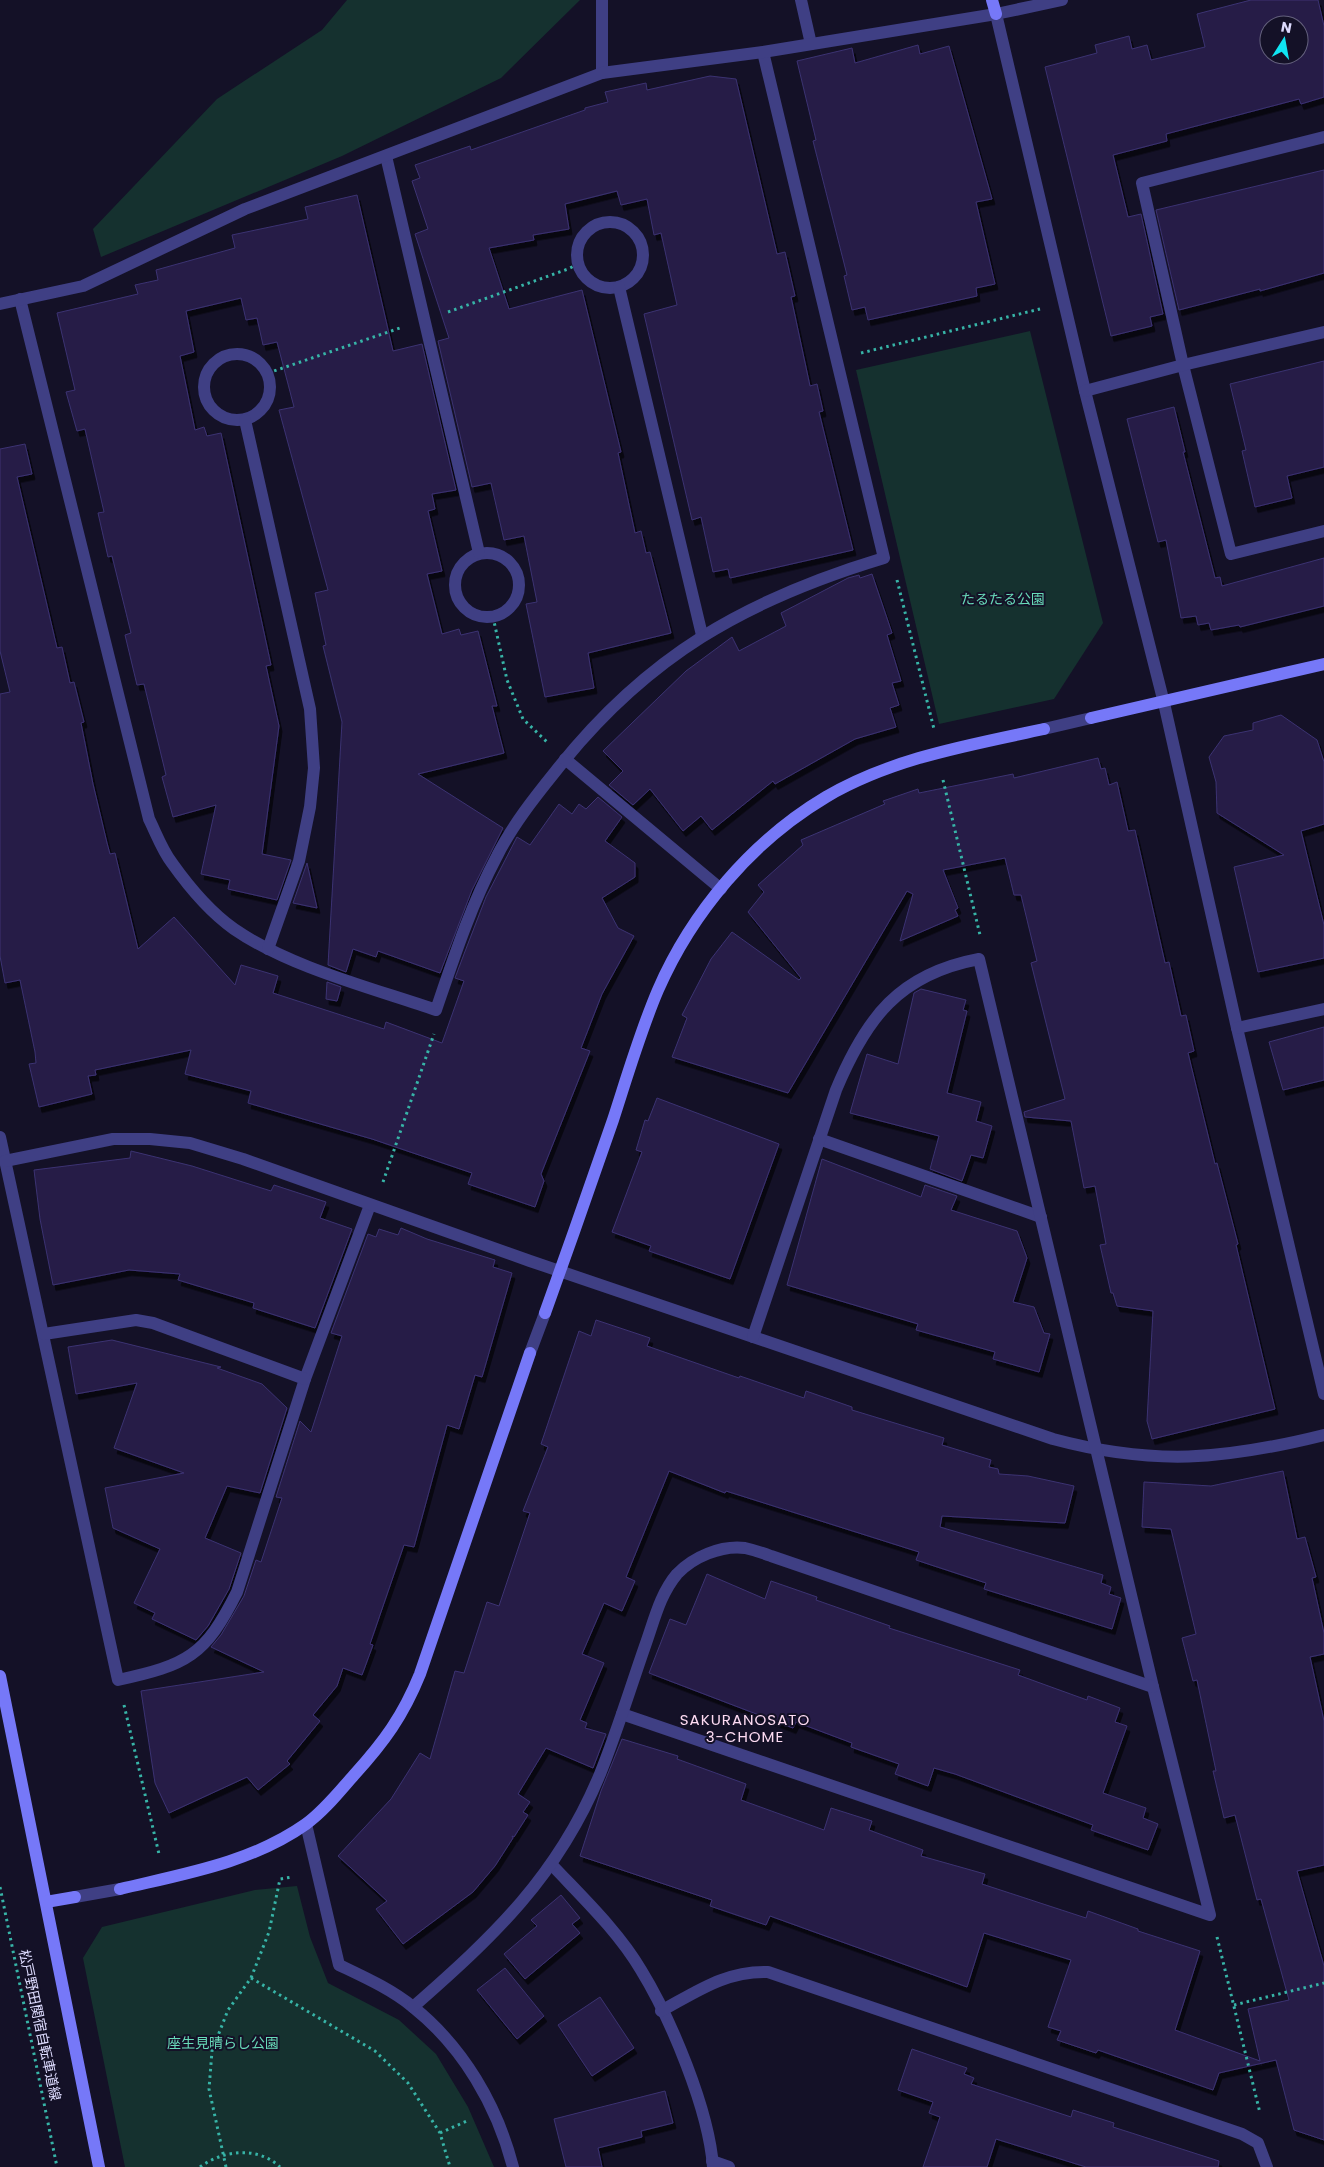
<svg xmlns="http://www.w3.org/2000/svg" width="1324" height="2167" font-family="Poppins,'Noto Sans JP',sans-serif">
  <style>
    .green { fill: #15312f }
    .building { fill: #251e47; stroke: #3c3272; fill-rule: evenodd; filter: url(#shadow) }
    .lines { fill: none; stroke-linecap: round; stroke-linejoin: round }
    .path { stroke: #37b4a7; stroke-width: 3; stroke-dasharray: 2.5 4; stroke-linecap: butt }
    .lane { stroke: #3f3f84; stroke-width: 12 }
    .street { stroke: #3f3f84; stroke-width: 12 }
    .secondary { stroke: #7678f8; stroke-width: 12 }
    .labels { text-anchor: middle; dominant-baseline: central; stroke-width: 4; stroke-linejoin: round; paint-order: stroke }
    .park-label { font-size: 14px; fill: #68dab9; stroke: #141127 }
    .street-label { font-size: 14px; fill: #dcdafd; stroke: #141127 }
    .neighbourhood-label { font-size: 15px; letter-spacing: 1px; fill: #fddbf2; stroke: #141127 }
  </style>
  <defs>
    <filter id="shadow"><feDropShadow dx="3" dy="5.5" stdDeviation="0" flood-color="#0009"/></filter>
  </defs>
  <rect width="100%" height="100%" fill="#141127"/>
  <g class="green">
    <polygon points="347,0 580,0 501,78 342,156 101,257 93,229 217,99 322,30"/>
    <polygon points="1030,331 1103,623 1054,699 939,724 856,370"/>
    <polygon points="297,1886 310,1937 328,1983 399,2020 436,2054 468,2107 494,2167 125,2167 83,1958 102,1927 255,1890"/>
  </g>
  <g class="building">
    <path d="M 1251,0 L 1318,0 L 1324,26 L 1324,97 L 1301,104 L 1299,99 L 1166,134 L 1167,141 L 1113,155 L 1128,217 L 1141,214 L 1163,314 L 1150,317 L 1152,326 L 1111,336 L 1045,67 L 1097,53 L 1095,45 L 1129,36 L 1132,49 L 1147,45 L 1151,60 L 1205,47 L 1197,14 ZM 1269,25 L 1299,25 L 1299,55 L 1269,55 Z"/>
    <polygon points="918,45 920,54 949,46 992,199 976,202 995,284 976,288 977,296 868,320 865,307 852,310 844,276 847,275 813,141 816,140 797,61 852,48 855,63"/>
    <polygon points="710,76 736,79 777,254 785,252 795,296 791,297 810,386 817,384 823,411 819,412 853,550 730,578 728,569 713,572 701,517 692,520 644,314 677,305 661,233 654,235 647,199 621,205 617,191 565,204 569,229 533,235 534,240 489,248 509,309 582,290 621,452 618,453 635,533 641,531 646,553 650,552 671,633 588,653 594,688 545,697 526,604 537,602 524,536 504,540 491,483 472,487 438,341 449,338 415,234 428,229 412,181 420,178 415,165 470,146 471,150 585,110 585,108 608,102 605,92 646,83 647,90"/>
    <polygon points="1324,170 1324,273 1260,291 1260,289 1179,310 1156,210"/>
    <polygon points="357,195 393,351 422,344 456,490 432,494 435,509 428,511 442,571 427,574 442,634 459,629 461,635 478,631 497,706 492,706 504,753 418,774 503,828 472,890 440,973 378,951 376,957 353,949 346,972 328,965 342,722 323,646 326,645 315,593 328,590 279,410 294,407 277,342 263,345 257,318 246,320 241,298 186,311 194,352 180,356 195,430 204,427 207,436 221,433 271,665 266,666 279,726 262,854 291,860 277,900 228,889 230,880 201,874 216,805 173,817 162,777 166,775 144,684 137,685 125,635 131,633 112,556 108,557 98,513 104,512 85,429 77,431 66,392 75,390 57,313 138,294 135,285 158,280 156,270 235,248 232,235 308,219 305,207"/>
    <polygon points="1324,361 1324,467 1287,476 1292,498 1255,507 1242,451 1246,450 1230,384"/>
    <polygon points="1174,407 1185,452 1183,452 1215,578 1220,577 1222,586 1324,558 1324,606 1240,627 1239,625 1211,630 1209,623 1198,625 1196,616 1181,618 1166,540 1158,542 1127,419"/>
    <polygon points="25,444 32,474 17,477 57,648 62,647 70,683 74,682 84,722 81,723 93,784 107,843 110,854 115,853 138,949 174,917 235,985 241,965 278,976 273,993 384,1029 386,1022 442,1043 464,981 455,978 464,954 486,897 517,837 530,845 559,804 572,814 579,804 586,809 598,797 622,817 605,841 635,863 635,877 602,898 618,928 634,936 602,994 581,1048 590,1051 541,1174 544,1181 535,1207 468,1184 472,1173 372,1139 248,1103 251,1091 185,1074 191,1050 95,1070 96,1075 88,1076 92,1094 39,1107 29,1064 36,1063 35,1052 20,980 5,983 0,956 0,694 10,692 0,651 0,449"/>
    <polygon points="872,574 892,633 887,635 901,681 892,683 899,705 890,708 896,727 855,739 775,784 773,781 712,830 701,816 683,831 650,789 633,805 609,785 623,771 603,751 686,671 732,637 739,651 786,626 781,613 848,578 859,575 860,578"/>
    <polygon points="1281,715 1317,740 1324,762 1324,824 1301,831 1324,925 1324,958 1258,972 1234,867 1284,855 1217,813 1216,782 1209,757 1224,736 1253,730 1253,723"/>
    <polygon points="1098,758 1101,769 1105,768 1109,785 1117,782 1128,831 1135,830 1165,963 1169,962 1181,1016 1186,1015 1194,1051 1188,1053 1215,1164 1217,1163 1238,1244 1236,1245 1275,1409 1152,1439 1147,1421 1153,1311 1117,1306 1113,1293 1111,1293 1100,1245 1106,1244 1095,1186 1084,1188 1071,1121 1025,1117 1024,1112 1065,1099 1031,963 1037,961 1021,895 1014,895 1005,858 943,870 958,908 955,910 958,916 900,941 913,894 907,891 788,1093 672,1057 687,1018 682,1015 711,959 732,932 799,980 801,978 748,912 764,892 758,885 803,845 801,840 885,804 883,801 918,789 919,793 1013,774 1014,778"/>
    <polygon points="307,863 317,908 293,903"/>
    <polygon points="327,982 341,987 337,1001 326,999"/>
    <polygon points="921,989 966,1000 963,1010 967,1011 947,1093 981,1102 976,1121 992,1126 983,1158 971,1155 962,1181 930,1169 939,1136 850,1113 867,1054 898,1064 914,993"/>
    <polygon points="1324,1027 1324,1080 1283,1090 1269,1042"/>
    <polygon points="657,1098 779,1144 730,1279 649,1251 651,1246 612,1232 642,1152 636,1150 645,1120 648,1121"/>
    <polygon points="131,1151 192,1166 271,1191 274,1185 326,1202 320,1218 352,1229 315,1328 253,1308 254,1303 178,1280 180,1274 129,1270 53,1285 40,1219 34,1170 130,1158"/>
    <polygon points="822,1159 921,1197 925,1185 957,1196 951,1210 1017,1231 1027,1258 1013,1302 1034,1307 1044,1333 1050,1334 1039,1372 993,1359 995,1352 916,1330 918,1324 787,1285"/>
    <polygon points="401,1228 427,1239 495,1260 493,1267 512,1273 482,1377 475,1375 459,1429 447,1425 414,1547 404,1545 370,1644 373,1645 362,1675 343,1668 337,1686 313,1715 320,1721 287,1761 290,1764 258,1790 247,1777 169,1813 155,1783 141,1691 264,1672 211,1647 221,1635 244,1596 256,1560 261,1562 282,1498 276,1497 300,1421 311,1432 342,1336 331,1333 368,1234 376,1237 379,1229 398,1235"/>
    <polygon points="596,1320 650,1338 647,1346 739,1378 740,1376 804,1398 806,1391 852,1407 852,1410 944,1438 942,1445 991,1460 989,1467 998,1469 999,1474 1028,1476 1074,1486 1065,1523 942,1516 940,1527 1103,1575 1101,1583 1111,1587 1109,1594 1121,1598 1112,1629 984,1589 986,1583 916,1560 919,1552 726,1491 725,1493 669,1471 626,1577 635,1581 622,1611 604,1603 582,1654 604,1663 580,1720 587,1723 585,1728 606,1734 593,1768 546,1748 518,1794 530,1802 523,1812 528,1815 514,1837 512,1836 513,1838 495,1866 473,1892 403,1944 376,1909 387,1901 338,1856 391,1799 420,1753 430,1759 455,1671 464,1673 487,1602 499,1606 530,1513 523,1511 548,1447 541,1444 579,1331 591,1336"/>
    <polygon points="112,1340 221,1367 217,1368 262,1384 287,1408 260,1493 227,1486 205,1538 241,1553 229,1589 208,1626 196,1640 152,1619 155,1613 134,1603 160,1549 113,1528 105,1488 184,1473 114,1448 137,1383 76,1394 68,1347"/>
    <polygon points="1283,1471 1297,1539 1305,1537 1316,1577 1312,1578 1324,1633 1324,1654 1310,1657 1324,1721 1324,1865 1297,1871 1324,1966 1324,2140 1294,2130 1276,2060 1219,2073 1213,2090 1098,2050 1096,2053 1057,2040 1061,2031 1048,2027 1071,1960 984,1933 967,1987 770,1916 766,1925 710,1906 712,1900 580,1856 601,1791 622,1739 678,1756 677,1759 746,1784 741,1800 824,1830 831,1808 872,1821 869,1830 923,1850 921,1856 985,1874 982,1884 1086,1918 1088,1911 1138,1929 1138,1931 1200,1951 1175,2030 1260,2061 1248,2009 1289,2000 1261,1899 1257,1900 1235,1815 1224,1818 1213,1771 1216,1771 1197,1680 1193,1681 1182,1638 1196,1634 1171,1529 1142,1527 1144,1482 1211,1486"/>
    <polygon points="707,1574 765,1599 771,1581 817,1597 816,1600 890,1626 889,1628 1020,1670 1018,1675 1087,1700 1088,1696 1120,1708 1115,1722 1127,1726 1103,1793 1146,1808 1143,1818 1158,1824 1148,1850 1091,1830 1093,1825 955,1774 934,1768 928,1786 895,1774 899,1764 851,1747 852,1743 796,1722 793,1728 649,1673 670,1619 686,1625"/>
    <polygon points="561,1895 580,1918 572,1924 580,1933 525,1979 504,1954 537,1926 531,1920"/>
    <polygon points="505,1968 544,2016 517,2039 477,1990"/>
    <polygon points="600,1997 634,2048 592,2076 558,2025"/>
    <polygon points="912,2049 967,2068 964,2074 974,2078 971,2084 1071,2117 1073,2110 1114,2123 1113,2127 1219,2161 1218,2167 1086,2167 996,2139 987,2167 923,2167 940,2117 929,2113 933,2102 898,2090"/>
    <polygon points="665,2091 673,2123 641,2131 642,2137 598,2148 602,2167 566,2167 554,2119"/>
  </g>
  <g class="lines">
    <g class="path">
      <polyline points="448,312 568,269 578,264"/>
      <polyline points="861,353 1040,309"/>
      <polyline points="268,373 400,328"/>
      <polyline points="897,580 934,729"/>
      <polyline points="493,617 507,680 523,719 548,743"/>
      <polyline points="943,780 980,935"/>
      <polyline points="383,1182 434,1034"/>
      <polyline points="124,1705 159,1854"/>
      <polyline points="0,1887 57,2167"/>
      <polyline points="1217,1937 1260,2113"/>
      <polyline points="251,1978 375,2051 408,2083 440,2133 450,2167"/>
      <polyline points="1234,2005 1324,1983"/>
      <polyline points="440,2133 469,2120"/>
      <path d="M 200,2167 C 223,2150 258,2146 280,2167"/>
      <polyline points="226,2167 209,2089 212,2051 228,2010 251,1978 269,1932 280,1879 292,1877"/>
    </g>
    <g class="lane">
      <circle cx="610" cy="255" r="33"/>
      <circle cx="237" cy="387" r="33"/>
      <circle cx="487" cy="585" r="32"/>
    </g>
    <g class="street">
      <polyline points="801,0 811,44"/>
      <polyline points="996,14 1085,391 1164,703 1237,1028 1324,1394"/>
      <polyline points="602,73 602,0"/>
      <polyline points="1324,137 1142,183 1183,365 1231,554 1324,531"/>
      <polyline points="386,156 479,553"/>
      <polyline points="619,287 702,635"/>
      <path d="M 20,299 L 149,819 C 156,833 162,850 172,863 C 189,887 210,912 234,929 C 289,967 372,988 436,1010 C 454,957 471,905 497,856 C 512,826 534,798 555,772 C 646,656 745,600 884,558 L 763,52"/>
      <polyline points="0,304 83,286 245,209 602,73 763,52 996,14 1062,0"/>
      <polyline points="1085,391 1183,365 1324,332"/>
      <polyline points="245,420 310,709 314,768 310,807 299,861 268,949"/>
      <polyline points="1044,729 1091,718"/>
      <polyline points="565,759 721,889"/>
      <polyline points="1237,1028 1324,1009"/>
      <path d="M 0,1137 L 118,1680 C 187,1665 205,1656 237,1592 L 305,1379 L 370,1205"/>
      <polyline points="819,1139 1041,1217"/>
      <path d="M 5,1161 L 113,1139 L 150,1139 L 190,1143 L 243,1159 L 530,1261 L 1053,1439 C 1154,1466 1223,1460 1324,1435"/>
      <polyline points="44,1334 136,1320 153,1323 305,1379"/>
      <polyline points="530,1353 545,1313"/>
      <path d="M 622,1714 L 1210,1915 L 1153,1687 L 979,959 C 899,974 866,1018 836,1090 L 753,1337"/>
      <path d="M 306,1824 L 339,1965 C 364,1977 391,1989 413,2007 C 463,2047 497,2105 513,2167"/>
      <path d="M 552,1865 C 583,1898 618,1931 641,1970 C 671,2019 709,2110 713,2167"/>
      <polyline points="75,1897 120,1889"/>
      <path d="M 413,2007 C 494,1936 558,1876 600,1774 C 617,1732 630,1689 645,1646 C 654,1621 660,1594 677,1574 C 693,1557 721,1545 745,1548 C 754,1550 763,1553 771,1556 L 1153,1687"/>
      <path d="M 661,2011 C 698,1991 725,1971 768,1972 L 1242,2134 L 1258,2143 L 1267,2167"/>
      <polyline points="712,2161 729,2167"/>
    </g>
    <g class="secondary">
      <polyline points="992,0 996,14"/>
      <polyline points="1091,718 1324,664"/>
      <path d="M 545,1313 C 568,1249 591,1184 613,1120 C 627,1077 640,1032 658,990 C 692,912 752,841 826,797 C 892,758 970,745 1044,729"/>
      <polyline points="0,1676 99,2167"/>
      <path d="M 120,1889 C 183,1874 251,1863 306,1824 C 324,1811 339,1792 354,1775 C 384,1742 403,1716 420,1674 L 530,1353"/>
      <polyline points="46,1902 75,1897"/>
    </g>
  </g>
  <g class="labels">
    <g class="park-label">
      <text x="1003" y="599">たるたる公園</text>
      <text x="223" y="2043">座生見晴らし公園</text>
    </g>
    <g class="street-label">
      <text transform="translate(40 2025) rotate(78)">松戸野田関宿自転車道線</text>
    </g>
    <g class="neighbourhood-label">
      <text x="745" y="1719">SAKURANOSATO<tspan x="745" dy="17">3-CHOME</tspan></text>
    </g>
  </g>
  <g transform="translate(1284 40) rotate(11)"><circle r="24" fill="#141127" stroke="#64617d"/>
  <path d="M0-4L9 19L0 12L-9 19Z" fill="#10e5f3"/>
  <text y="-8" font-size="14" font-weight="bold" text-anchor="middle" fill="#dcdafd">N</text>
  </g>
</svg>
